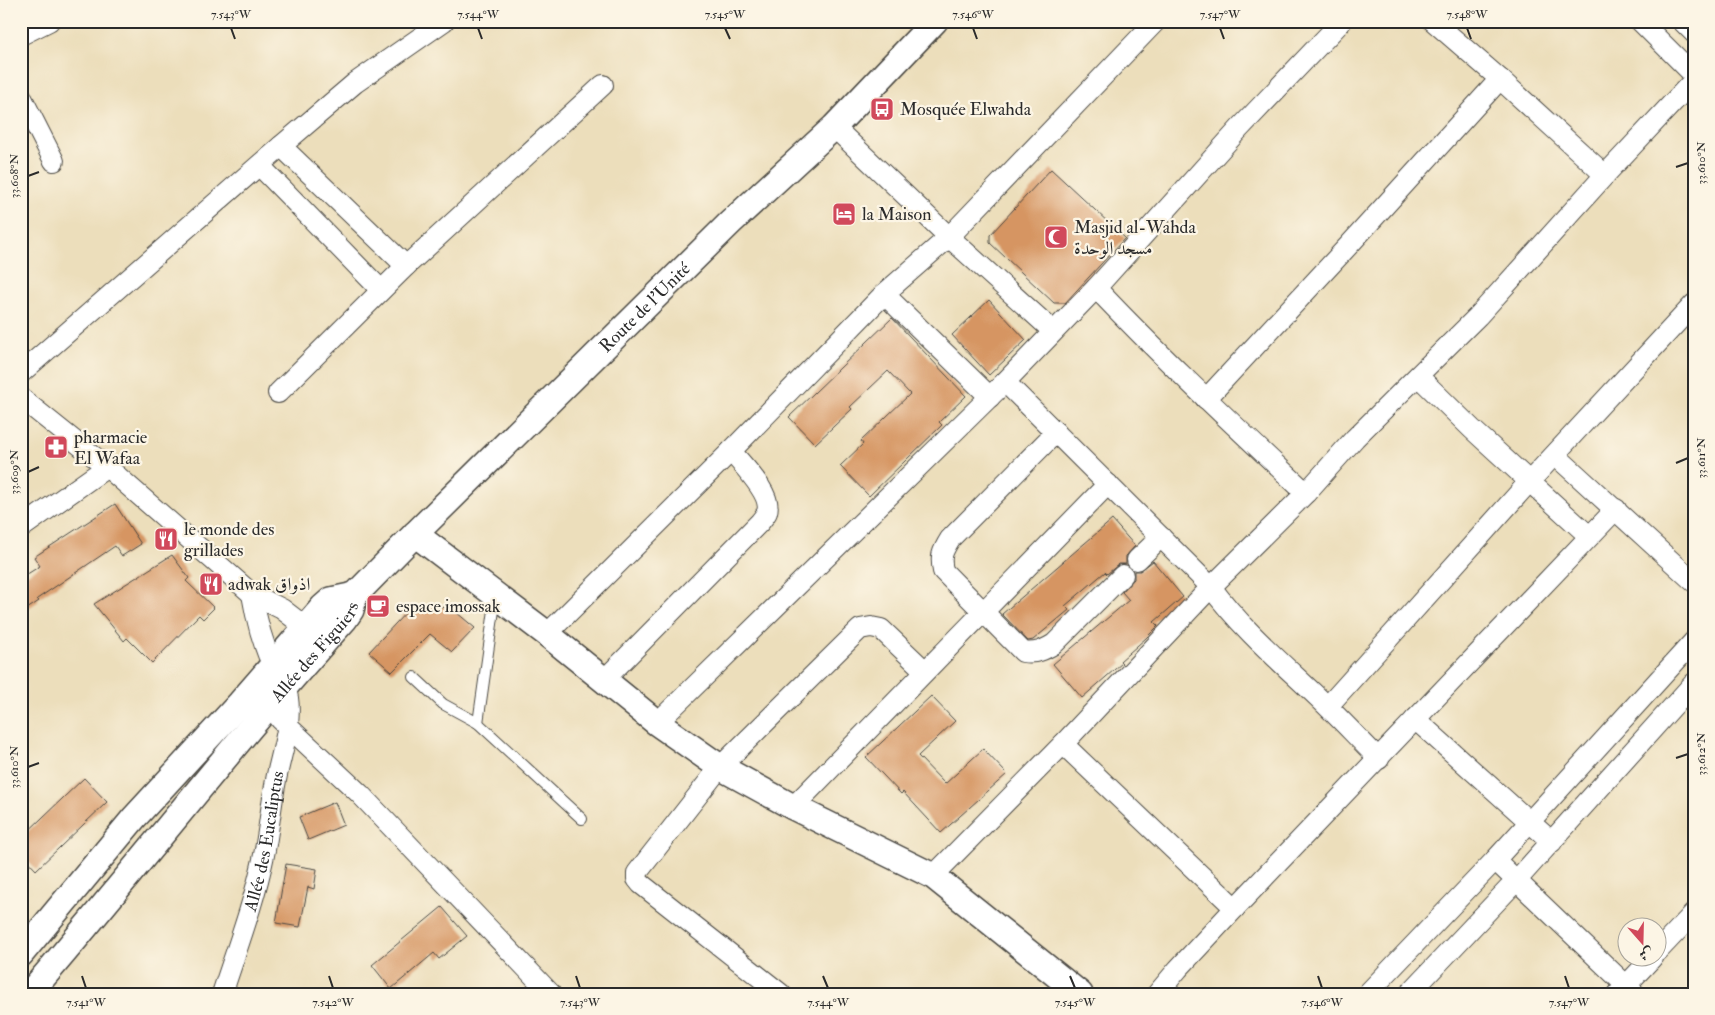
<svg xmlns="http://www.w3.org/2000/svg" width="1715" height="1015" font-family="'IM FELL Double Pica',Amiri,serif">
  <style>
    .building { fill: #d69562 }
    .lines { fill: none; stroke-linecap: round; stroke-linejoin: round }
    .service-casing { stroke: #484641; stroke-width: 12 }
    .minor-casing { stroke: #484641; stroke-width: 22 }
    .tertiary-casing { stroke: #484641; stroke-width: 28 }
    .service { stroke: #fff; stroke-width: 10 }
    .minor { stroke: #fff; stroke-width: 20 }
    .tertiary { stroke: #fff; stroke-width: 25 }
    .ticks { fill: none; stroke: #2b2b2b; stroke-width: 2 }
    .labels { text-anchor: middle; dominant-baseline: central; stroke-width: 4.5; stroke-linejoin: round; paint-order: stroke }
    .poi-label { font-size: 18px; fill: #2b2b2b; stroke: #fcf5e5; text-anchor: start }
    .street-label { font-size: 18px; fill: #2b2b2b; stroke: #fcf5e5 }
    .neatline { fill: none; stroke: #2b2b2b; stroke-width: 2 }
    .ticks-label { font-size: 12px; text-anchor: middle; fill: #2b2b2b }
  </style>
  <rect width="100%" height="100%" fill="#fcf5e5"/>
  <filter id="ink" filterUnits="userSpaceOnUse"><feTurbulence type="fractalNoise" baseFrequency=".02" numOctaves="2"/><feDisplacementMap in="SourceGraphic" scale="10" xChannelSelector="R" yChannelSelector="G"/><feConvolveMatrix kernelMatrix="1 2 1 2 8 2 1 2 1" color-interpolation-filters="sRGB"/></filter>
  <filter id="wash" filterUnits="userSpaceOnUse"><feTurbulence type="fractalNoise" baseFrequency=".0096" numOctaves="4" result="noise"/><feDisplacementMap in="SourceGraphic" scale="20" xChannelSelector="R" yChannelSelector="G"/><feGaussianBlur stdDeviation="1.12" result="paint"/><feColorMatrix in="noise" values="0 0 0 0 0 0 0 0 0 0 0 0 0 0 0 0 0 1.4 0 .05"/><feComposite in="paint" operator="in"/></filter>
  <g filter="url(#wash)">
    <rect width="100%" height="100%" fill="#ecdebb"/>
    <g id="blocks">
      <g class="building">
        <polygon points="1051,169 1125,238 1065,303 1054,303 990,243 990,235"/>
        <polygon points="989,300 1026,340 989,375 952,335"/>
        <polygon points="892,318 966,396 939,422 942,425 869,496 840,466 863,444 861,441 910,394 888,371 850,407 852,409 815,444 789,417"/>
        <polygon points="115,504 141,544 122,556 115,546 37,599 39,601 21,613 21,578 40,566 34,557"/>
        <polygon points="1112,520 1135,546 1126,556 1126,564 1119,564 1107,574 1105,572 1065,606 1069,610 1033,640 1028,641 1002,614"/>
        <polygon points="172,555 189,578 186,581 214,608 203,619 199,615 152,663 127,638 124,641 94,604"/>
        <polygon points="1153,561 1183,597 1154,622 1158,626 1146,638 1120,661 1122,663 1082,698 1053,664 1129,600 1122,592 1134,579 1134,571 1140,571"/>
        <polygon points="450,607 475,628 452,652 430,634 392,672 369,652 409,609"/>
        <polygon points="931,696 955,721 918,756 945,784 983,749 1007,774 941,833 903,792 901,794 866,757"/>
        <polygon points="84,778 107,802 36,870 21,854 21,838"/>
        <polygon points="335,802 344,825 308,840 299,817"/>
        <polygon points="286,864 317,869 314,889 308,887 300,927 276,923"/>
        <polygon points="442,907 467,936 439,959 434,953 391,989 372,965"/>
      </g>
    </g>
  </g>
  <g filter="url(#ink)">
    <use href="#blocks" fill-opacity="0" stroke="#484641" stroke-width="1"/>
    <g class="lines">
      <g class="service-casing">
        <g id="service">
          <polyline points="414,677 443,704 478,723 496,596"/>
          <polyline points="478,723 582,819"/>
        </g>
      </g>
      <g class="minor-casing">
        <g id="minor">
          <polyline points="1433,21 1500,79 1605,175"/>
          <polyline points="1640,21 1694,75"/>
          <polyline points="1682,21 1694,33"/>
          <polyline points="21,35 49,21"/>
          <polyline points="21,96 54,161"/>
          <polyline points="834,127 949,237 1053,331"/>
          <polyline points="281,146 406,266"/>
          <polyline points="260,166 381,290"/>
          <path d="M 1096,288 C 1163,359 1235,426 1306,493"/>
          <polyline points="884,294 990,397"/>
          <polyline points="21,373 281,146 355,83 444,21"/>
          <polyline points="1418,376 1472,429 1589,536"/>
          <path d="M 1005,382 L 1211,587 C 1239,625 1274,656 1308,688 C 1332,710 1355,735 1379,759"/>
          <polyline points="278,393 406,266 603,85"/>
          <polyline points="21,398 107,467 252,594 282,609 317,636"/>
          <polyline points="1206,399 1350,244 1500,79"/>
          <path d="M 1056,432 L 950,539 C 942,552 940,556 943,571 L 1023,652 C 1036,654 1044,650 1054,644 L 1123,575"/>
          <polyline points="1555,455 1694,582"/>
          <polyline points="21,528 107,467"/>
          <polyline points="1137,560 1161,537"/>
          <polyline points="547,634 731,451 884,294 949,237 1156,21"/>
          <path d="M 604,680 L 760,522 C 762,519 766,515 767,512 C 773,494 741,464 731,451"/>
          <polyline points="1328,706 1529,482 1694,304"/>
          <polyline points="280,719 360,794 551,994"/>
          <polyline points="1415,719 1552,842"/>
          <polyline points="657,723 1005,382 1096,288 1239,129 1342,21"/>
          <polyline points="1063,744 1235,908"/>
          <polyline points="793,807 1108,484"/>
          <polyline points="1495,860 1635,994"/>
          <polyline points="933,876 1063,744 1211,587 1306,493 1355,438 1478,316 1605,175 1694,80"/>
          <polyline points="1658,951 1694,913"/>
          <path id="s1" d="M 222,994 C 237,948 254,903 264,855 C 269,830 271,805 276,780 C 281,753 292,725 288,698 C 286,684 278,676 272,664 C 262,642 256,618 252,594"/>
          <polyline points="781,994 641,884 637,879 637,873 720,767 860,629 871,627 881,629 925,671"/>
          <polyline points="1157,994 1178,969 1235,908 1616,509"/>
          <polyline points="1367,994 1495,860 1694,641"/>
          <polyline points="1409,994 1516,881 1694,683"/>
          <polyline points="1618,994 1652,958"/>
        </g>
      </g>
      <g class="tertiary-casing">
        <g id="tertiary">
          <polyline points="415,534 547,634 657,723 720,767 793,807 933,876 1080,994"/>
          <polyline points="21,954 134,818 240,703 323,607 331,600 355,595"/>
          <path id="s2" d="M 29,994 C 136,870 235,740 345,619 L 351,610 L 355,595 L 415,534 L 730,223 L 834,127 L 935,21"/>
        </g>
      </g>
      <use href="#service" class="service"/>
      <use href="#minor" class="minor"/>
      <use href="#tertiary" class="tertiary"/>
    </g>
  </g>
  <path class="ticks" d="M 231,28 L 235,39M 478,28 L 482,39M 725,28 L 730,39M 973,28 L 977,39M 1220,28 L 1224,39M 1467,28 L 1471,39M 1676,167 L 1688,163M 28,176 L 39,172M 1676,463 L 1688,458M 28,472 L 39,467M 1676,758 L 1688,754M 28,767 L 39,763M 82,976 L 86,988M 329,976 L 333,988M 576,976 L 580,988M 823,976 L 828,988M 1070,976 L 1075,988M 1318,976 L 1322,988M 1565,976 L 1569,988"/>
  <defs>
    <g id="bus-square" transform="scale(1.25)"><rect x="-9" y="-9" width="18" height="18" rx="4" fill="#d1495b" stroke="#fcf5e5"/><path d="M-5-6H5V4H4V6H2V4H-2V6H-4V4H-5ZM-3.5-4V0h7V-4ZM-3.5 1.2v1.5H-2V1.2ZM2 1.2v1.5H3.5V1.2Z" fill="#fff"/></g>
    <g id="hotel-square" transform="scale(1.25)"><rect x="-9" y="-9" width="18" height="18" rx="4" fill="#d1495b" stroke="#fcf5e5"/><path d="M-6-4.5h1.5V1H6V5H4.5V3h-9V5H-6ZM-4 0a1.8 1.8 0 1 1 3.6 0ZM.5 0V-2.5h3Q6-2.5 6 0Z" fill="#fff"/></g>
    <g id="mosque-square" transform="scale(1.25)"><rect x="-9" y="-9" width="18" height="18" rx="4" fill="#d1495b" stroke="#fcf5e5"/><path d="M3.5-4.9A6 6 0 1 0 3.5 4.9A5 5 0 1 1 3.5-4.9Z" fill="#fff"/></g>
    <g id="pharmacy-square" transform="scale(1.25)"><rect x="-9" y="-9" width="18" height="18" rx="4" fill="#d1495b" stroke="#fcf5e5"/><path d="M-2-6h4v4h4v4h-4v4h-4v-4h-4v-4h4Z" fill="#fff"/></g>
    <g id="restaurant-square" transform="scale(1.25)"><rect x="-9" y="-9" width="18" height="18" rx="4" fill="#d1495b" stroke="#fcf5e5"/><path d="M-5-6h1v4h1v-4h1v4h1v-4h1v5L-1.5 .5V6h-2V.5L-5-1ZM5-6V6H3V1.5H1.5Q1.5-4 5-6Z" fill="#fff"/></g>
    <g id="cafe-square" transform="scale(1.25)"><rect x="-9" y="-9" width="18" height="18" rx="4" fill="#d1495b" stroke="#fcf5e5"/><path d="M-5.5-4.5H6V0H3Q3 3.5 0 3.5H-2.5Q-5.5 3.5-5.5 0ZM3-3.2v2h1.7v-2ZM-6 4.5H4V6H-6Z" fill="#fff"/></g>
  </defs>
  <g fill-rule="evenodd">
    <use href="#bus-square" x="882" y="109"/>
    <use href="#hotel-square" x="844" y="214"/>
    <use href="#mosque-square" x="1056" y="237"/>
    <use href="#pharmacy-square" x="56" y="447"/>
    <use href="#restaurant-square" x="166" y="539"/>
    <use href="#restaurant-square" x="211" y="584"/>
    <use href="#cafe-square" x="378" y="606"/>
  </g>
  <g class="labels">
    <g class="poi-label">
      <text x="900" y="109">Mosquée Elwahda</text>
      <text x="862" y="214">la Maison</text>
      <text x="1074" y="227">Masjid al-Wahda<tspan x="1074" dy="21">مسجد الوحدة</tspan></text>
      <text x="74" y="437">pharmacie<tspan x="74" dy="21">El Wafaa</tspan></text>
      <text x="184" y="529">le monde des<tspan x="184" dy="21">grillades</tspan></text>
      <text x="228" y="584">adwak اذواق</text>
      <text x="396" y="606">espace imossak</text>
    </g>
    <g class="street-label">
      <text stroke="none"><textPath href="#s2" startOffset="925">Route de l'Unité</textPath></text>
      <text stroke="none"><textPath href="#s2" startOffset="446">Allée des Figuiers</textPath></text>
      <text stroke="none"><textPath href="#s1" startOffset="159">Allée des Eucaliptus</textPath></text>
    </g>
  </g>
  <rect width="1715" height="1015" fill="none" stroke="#fcf5e5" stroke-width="55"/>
  <g transform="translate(1642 942) rotate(160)"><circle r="24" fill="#fcf5e5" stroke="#a8a49b"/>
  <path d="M0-4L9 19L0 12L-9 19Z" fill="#d1495b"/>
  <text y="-8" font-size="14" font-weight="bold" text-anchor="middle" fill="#2b2b2b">ش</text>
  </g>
  <rect x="28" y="28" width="1660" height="960" class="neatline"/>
  <g class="ticks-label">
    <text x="231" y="18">7.543°W</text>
    <text x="478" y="18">7.544°W</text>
    <text x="725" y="18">7.545°W</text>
    <text x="973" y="18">7.546°W</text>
    <text x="1220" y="18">7.547°W</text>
    <text x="1467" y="18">7.548°W</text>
    <text transform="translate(1701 163) rotate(-90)" y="4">33.610°N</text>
    <text transform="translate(14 176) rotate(-90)" y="4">33.608°N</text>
    <text transform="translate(1701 458) rotate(-90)" y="4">33.611°N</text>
    <text transform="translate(14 472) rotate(-90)" y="4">33.609°N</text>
    <text transform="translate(1701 754) rotate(-90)" y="4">33.612°N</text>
    <text transform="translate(14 767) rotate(-90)" y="4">33.610°N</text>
    <text x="86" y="1006">7.541°W</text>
    <text x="333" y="1006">7.542°W</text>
    <text x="580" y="1006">7.543°W</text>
    <text x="828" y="1006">7.544°W</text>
    <text x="1075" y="1006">7.545°W</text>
    <text x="1322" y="1006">7.546°W</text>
    <text x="1569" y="1006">7.547°W</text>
  </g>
</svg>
